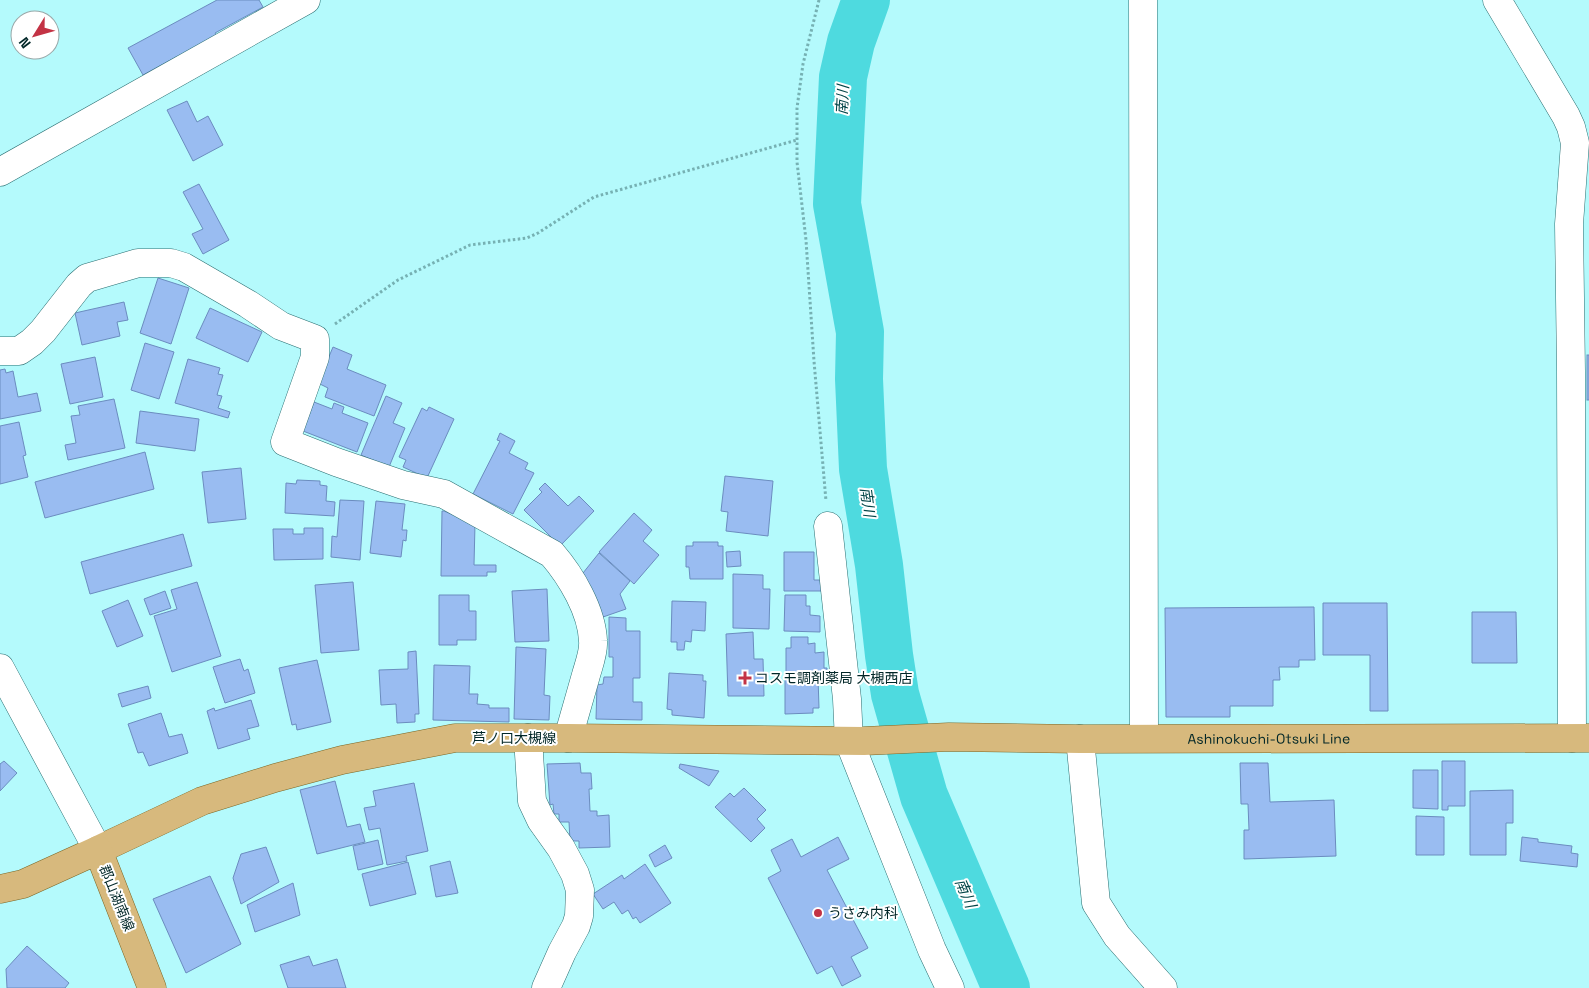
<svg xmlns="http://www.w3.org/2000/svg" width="1589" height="988" font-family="'Space Grotesk','Noto Sans JP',sans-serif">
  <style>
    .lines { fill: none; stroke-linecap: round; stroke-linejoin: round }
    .river { stroke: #4edadf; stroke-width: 48 }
    .building { fill: #99bcf1; stroke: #6b8cbf }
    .minor-casing { stroke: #296e71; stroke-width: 29 }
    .major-casing { stroke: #7b6726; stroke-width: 29 }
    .path { stroke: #76b1b3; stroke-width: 3; stroke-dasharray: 2.5 2.5; stroke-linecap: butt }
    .minor { stroke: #fff; stroke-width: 28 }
    .major { stroke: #d7b97d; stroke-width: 28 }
    .poi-dot { fill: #c33345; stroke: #fff; stroke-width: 2 }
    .labels { text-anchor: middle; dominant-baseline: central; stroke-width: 4; stroke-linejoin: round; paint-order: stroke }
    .poi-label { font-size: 14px; fill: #002627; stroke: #fff; text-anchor: start }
    .street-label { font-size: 14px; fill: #002627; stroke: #fff }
    .water-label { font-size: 15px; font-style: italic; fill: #044648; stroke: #fff }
  </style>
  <rect width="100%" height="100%" fill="#b4fafc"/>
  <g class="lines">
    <polyline class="river" points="866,0 851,42 843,77 837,204 860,332 859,379 863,469 879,565 889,655 895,694 924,796 1006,988"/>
  </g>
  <g class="building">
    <polygon points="217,0 259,0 263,7 215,33 221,42 176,57 143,75 128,48"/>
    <polygon points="187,101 197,122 208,116 223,145 193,161 167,110"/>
    <polygon points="199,184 229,240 203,254 192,234 203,229 183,192"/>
    <polygon points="158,278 189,288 171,344 140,333"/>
    <polygon points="124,302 128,320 117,322 120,336 82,345 75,313"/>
    <polygon points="210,308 262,332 248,362 196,338"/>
    <polygon points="145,343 174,352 159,399 131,390"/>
    <polygon points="333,347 352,355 347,369 386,385 374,416 325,397 328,388 318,383"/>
    <rect x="1587" y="355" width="2" height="45"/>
    <polygon points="95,357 103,397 70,404 61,364"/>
    <polygon points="188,359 220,368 218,374 223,375 217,395 222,396 218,408 230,412 228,418 175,403"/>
    <polygon points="5,369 6,373 13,371 18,397 37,393 41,411 0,419 0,370"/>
    <polygon points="386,396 402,403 393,423 405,428 389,467 361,455"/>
    <polygon points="114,399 125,448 68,460 65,445 76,443 71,416 80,415 78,406"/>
    <polygon points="314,402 332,409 334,403 344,407 342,413 368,423 357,452 303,431"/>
    <polygon points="429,407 454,419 427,478 403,467 406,460 399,457 422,408 427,411"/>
    <polygon points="140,411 199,419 195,451 136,443"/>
    <polygon points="19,422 26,455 23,456 28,477 0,484 0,426"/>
    <polygon points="500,433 515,441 509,453 528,463 525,469 534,473 513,514 473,494 500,441 497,440"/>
    <polygon points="145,452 154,489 45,518 35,482"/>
    <polygon points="241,468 246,519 208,523 202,472"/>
    <polygon points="725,476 773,481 768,536 726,531 728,512 721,511"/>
    <polygon points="297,480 320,481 320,485 327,486 326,501 335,502 334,516 285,513 286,483 296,484"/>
    <polygon points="545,483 568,506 579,496 594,511 560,546 524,510 542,492 539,489"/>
    <polygon points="340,500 364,501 360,560 331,557 332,536 337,537"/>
    <polygon points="376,501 405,504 402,530 407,530 406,541 403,540 401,557 370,553"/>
    <polygon points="442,511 444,511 475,524 474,565 496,565 496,572 487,572 487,576 441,576"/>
    <polygon points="634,513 652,530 643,541 659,555 634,584 599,552"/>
    <polygon points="304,528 323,528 323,559 274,560 273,529 293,529 293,534 304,534"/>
    <polygon points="183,534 192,566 90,594 81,562"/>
    <polygon points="693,542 718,542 718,546 723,546 723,579 690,579 689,567 686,567 686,546 693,546"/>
    <polygon points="740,551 741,566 727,567 726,552"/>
    <polygon points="784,552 814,552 814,580 828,580 828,591 784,591"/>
    <polygon points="599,553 630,581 620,594 626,609 603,617 583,573"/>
    <polygon points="733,574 763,575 763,589 770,589 769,629 733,628"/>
    <polygon points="197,582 221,656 172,672 154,616 177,609 171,590"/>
    <polygon points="353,582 359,650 321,653 315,585"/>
    <polygon points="547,589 549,641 515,642 512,591"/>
    <polygon points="165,591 171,608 150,615 144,599"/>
    <polygon points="439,595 469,595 469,611 476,611 476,640 457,640 457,645 439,645"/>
    <polygon points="785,595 806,595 806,606 810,606 810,615 820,616 820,632 784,631"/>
    <polygon points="128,600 143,636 117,647 102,611"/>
    <polygon points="672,601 706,602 705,631 692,630 691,642 685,641 684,650 677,650 677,642 671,642"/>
    <polygon points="1323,603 1387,603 1388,711 1370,711 1370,655 1323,655"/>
    <polygon points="1314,607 1315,660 1299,660 1299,667 1279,667 1280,680 1273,680 1273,706 1230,706 1230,717 1166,717 1165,608"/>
    <polygon points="1472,612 1516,612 1517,663 1472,663"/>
    <polygon points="609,617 626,618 626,631 640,631 640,678 633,678 633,702 642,702 642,720 596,719 597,685 603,684 604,677 613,677 613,657 609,657"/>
    <polygon points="753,632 754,659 763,659 764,696 728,696 726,634"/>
    <polygon points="791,637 808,637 808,644 815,643 815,653 824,652 824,668 827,668 827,674 786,674 786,648 791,648"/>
    <polygon points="516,647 546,649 544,695 550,696 549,720 514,719"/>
    <polygon points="416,651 419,714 415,714 415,722 397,723 396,704 381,705 379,670 408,669 408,652"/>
    <polygon points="240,659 244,671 248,669 255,693 225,703 213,667"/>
    <polygon points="317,660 331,722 297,730 296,724 292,725 279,668"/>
    <polygon points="434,665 470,666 469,694 478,694 477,704 489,705 489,708 509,708 509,722 433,720"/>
    <polygon points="669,673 703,675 703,681 706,681 704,718 672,715 672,710 667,709"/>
    <polygon points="785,677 818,677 819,708 813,708 813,713 785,714"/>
    <polygon points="148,686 151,698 122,707 118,694"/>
    <polygon points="251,700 259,726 247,729 250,739 218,749 207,711 214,708 215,711"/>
    <polygon points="161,713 169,737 182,734 188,753 149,766 143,752 138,753 128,724"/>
    <polygon points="4,761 17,773 0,791 0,764"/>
    <polygon points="1442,761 1465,761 1465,806 1448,806 1448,810 1442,810"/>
    <polygon points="580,763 581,773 591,773 592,789 589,789 590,811 597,811 597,816 609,815 610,847 579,848 579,841 570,841 569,822 559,822 559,814 554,814 553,804 550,805 547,764"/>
    <polygon points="1240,763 1268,763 1270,802 1334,800 1336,856 1244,859 1244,830 1249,830 1248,804 1241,804"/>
    <polygon points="680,764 719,771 709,786 679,768"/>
    <polygon points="1413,770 1438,770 1438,809 1413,808"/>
    <polygon points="335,781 347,827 360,824 365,842 317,854 300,790"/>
    <polygon points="414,783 428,851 406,856 407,861 387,865 380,828 369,830 364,808 376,806 373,791"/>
    <polygon points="744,788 766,810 757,819 765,828 751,842 715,807 730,793 734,797"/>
    <polygon points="1513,790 1513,823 1506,823 1506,855 1470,855 1470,791"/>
    <polygon points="1416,816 1444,817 1444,855 1416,855"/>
    <polygon points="838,837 849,859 827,870 868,948 851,957 861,976 842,986 832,966 817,974 768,878 781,871 771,850 792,839 801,857"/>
    <polygon points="1522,837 1538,839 1538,842 1572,846 1571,853 1578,854 1577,867 1520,861"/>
    <polygon points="378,840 383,864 358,870 353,846"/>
    <polygon points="665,845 672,858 655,867 649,855"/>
    <polygon points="266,847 279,882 241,904 233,878 241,854"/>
    <polygon points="450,861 458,893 436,897 430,866"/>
    <polygon points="408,862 416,894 370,906 362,874"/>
    <polygon points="645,864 671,903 640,923 636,917 633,919 628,910 622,914 614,902 603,909 593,894 622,875 624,879"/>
    <polygon points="210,876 241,944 186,973 153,899"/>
    <polygon points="293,883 300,915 255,932 247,905"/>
    <polygon points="27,946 69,983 65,988 7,988 6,969"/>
    <polygon points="309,956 313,966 337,959 346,988 288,988 280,965"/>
  </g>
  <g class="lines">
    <g class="minor-casing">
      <g id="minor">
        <polyline points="1143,0 1144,738"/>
        <polyline points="1497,0 1566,116 1571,127 1575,143 1569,224 1571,371 1572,738"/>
        <polyline points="0,172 306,0"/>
        <path d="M 0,351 L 19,351 L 32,342 L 43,331 L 79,285 L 87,278 L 138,263 L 171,263 L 184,267 L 248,304 L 281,326 L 315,339 L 315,357 L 285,442 L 336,462 L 403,485 L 444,494 L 552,554 C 571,576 592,611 593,641 C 594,652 589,664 586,675 C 580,696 574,717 568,738"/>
        <polyline points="828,526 847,699 849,741 932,950 950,988"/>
        <polyline points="0,668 98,850"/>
        <polyline points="528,738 532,801 541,820 561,848 575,874 580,890 579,916 576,926 562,952 546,988"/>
        <polyline points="1080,739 1096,903 1117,936 1163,988"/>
      </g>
    </g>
    <g class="major-casing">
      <g id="major">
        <path id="s1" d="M 98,850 L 202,801 L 275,778 L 342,760 L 455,738 L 568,738 L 864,741 L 949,737 L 1080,739 L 1589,738"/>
        <polyline points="0,889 23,884 98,850 152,988"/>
      </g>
    </g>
    <g class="path">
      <polyline points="819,0 803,64 797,108 797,162 806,240 814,361 826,501"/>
      <polyline points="335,324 398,280 470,245 527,238 538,233 594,197 797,140"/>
    </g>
    <use href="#minor" class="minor"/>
    <use href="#major" class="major"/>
  </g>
  <g class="poi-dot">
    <path d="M742.5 670.5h5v5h5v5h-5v5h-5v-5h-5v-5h5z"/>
    <circle cx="818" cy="913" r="5"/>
  </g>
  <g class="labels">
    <g class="poi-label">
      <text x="755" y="678">コスモ調剤薬局 大槻西店</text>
      <text x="828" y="913">うさみ内科</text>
    </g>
    <g class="street-label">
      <text x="514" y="738">芦ノ口大槻線</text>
      <text stroke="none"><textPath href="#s1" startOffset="1190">Ashinokuchi-Otsuki Line</textPath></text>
      <text transform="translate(117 898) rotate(68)">郡山湖南線</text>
    </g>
    <g class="water-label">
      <text transform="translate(842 100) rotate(-87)">南川</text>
      <text transform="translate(868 502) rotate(82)">南川</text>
      <text transform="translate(966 893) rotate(67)">南川</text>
    </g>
  </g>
  <g transform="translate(35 35) rotate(233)"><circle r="24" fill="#ffffff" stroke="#99a8a9"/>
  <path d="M0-4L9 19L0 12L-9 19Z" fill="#c33345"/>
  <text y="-8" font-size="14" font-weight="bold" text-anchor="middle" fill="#002627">N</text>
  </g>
</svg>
